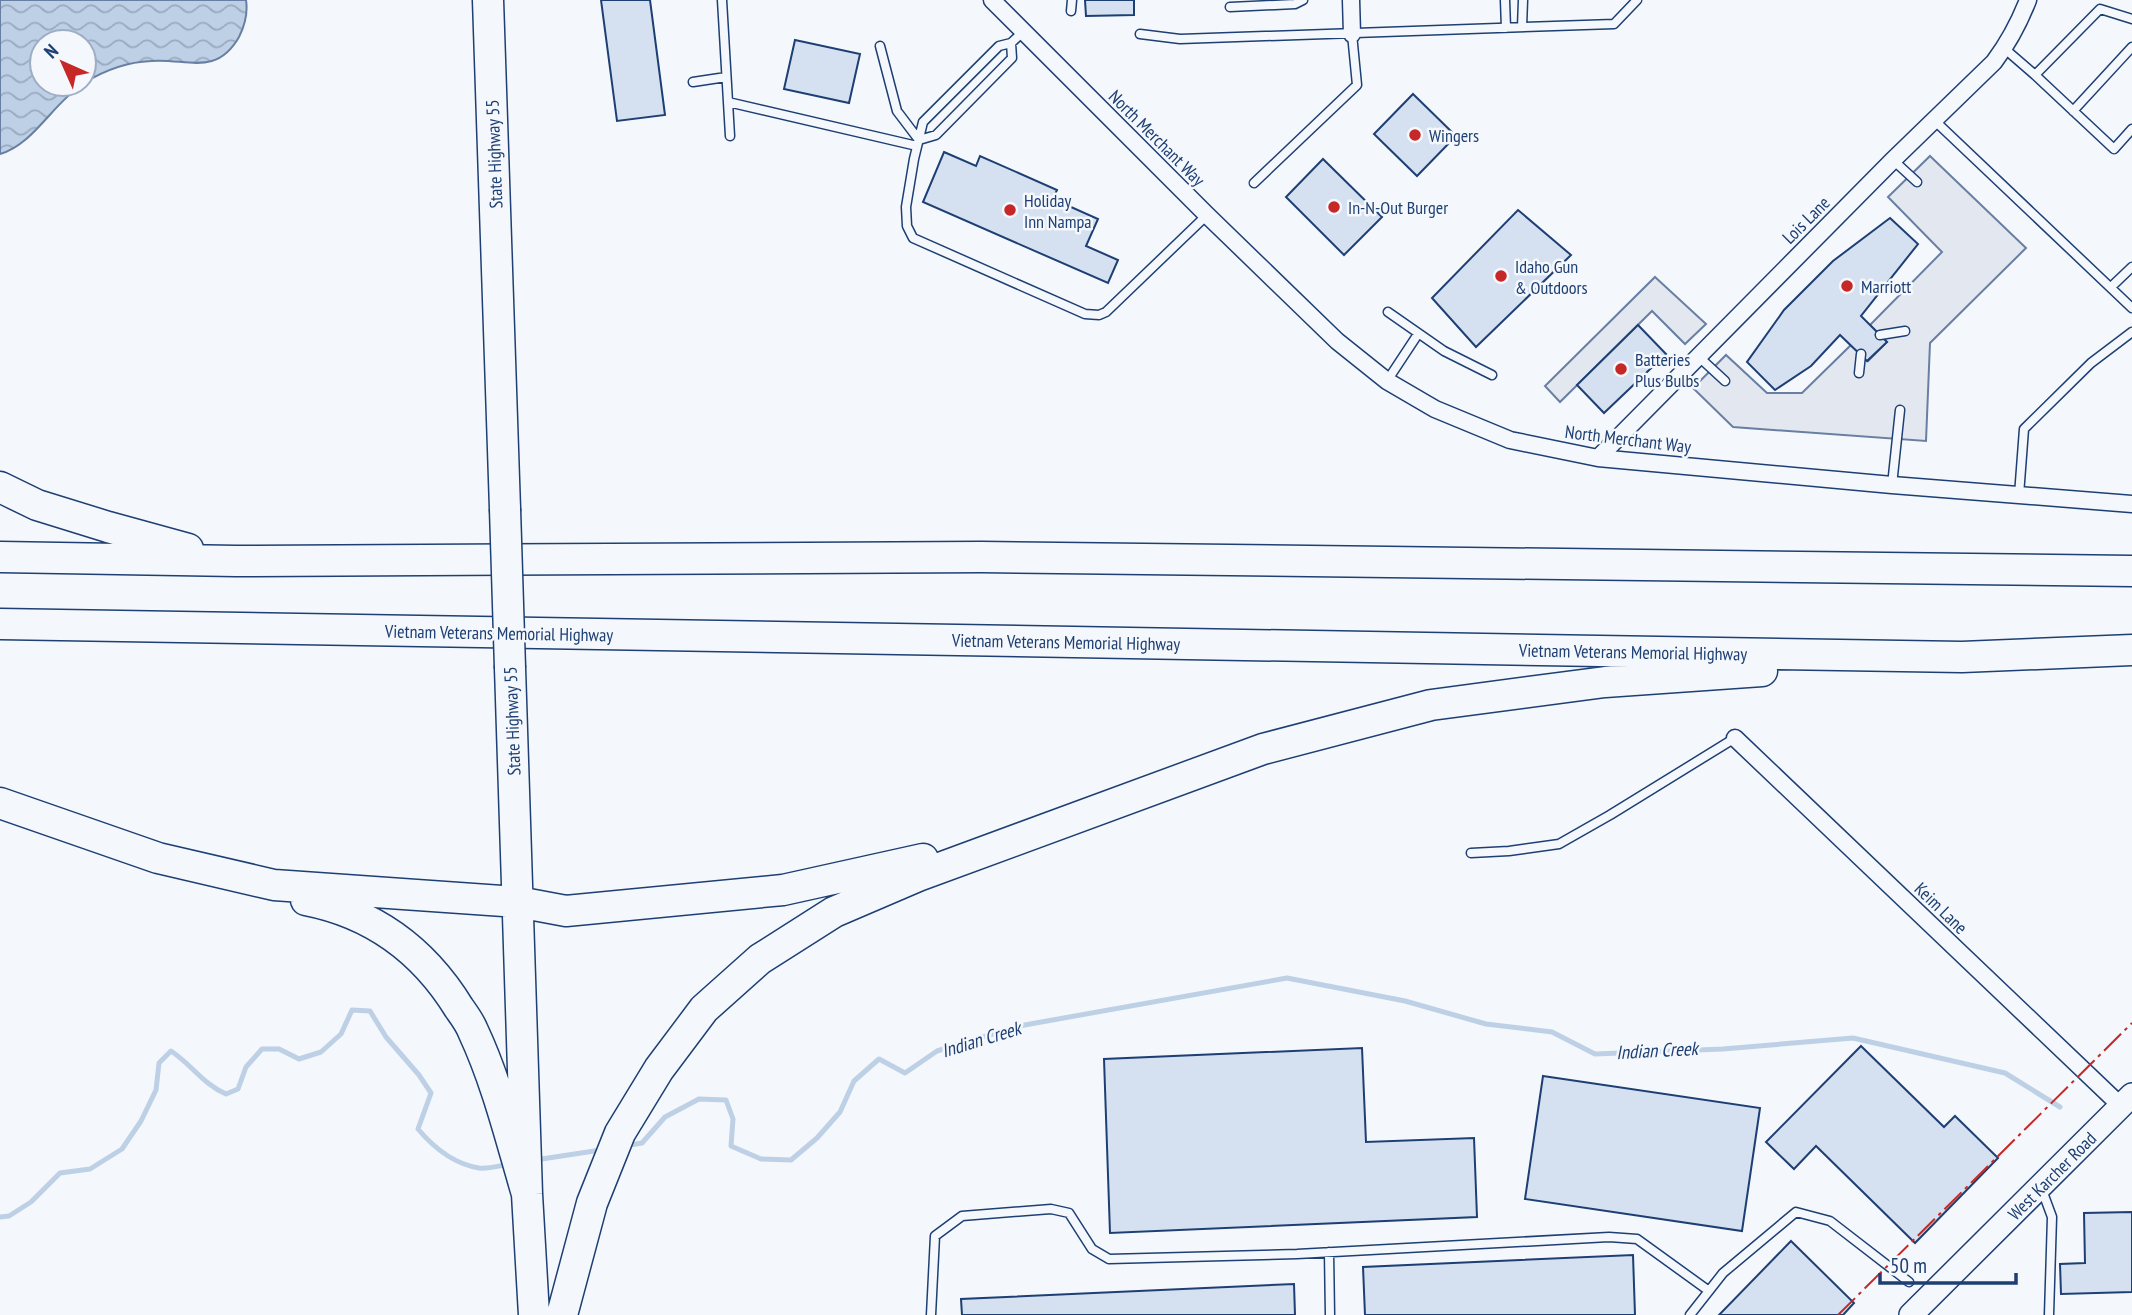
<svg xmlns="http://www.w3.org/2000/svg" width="2132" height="1315" font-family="'PT Sans Narrow',sans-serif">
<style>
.parking{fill:#e3e8f0;stroke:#687fa3;stroke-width:2}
.water{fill:url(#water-waves);stroke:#687fa3;stroke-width:2}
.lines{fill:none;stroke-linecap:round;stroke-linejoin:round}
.stream{stroke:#bed0e5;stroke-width:5}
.building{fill:#d5e0f0;stroke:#1d3f73;stroke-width:2}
.lane-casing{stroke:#1d3f73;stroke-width:11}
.street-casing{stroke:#1d3f73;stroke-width:19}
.secondary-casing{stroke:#1d3f73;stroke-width:26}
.highway-casing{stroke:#1d3f73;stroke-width:33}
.lane{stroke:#f4f7fb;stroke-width:8}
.street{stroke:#f4f7fb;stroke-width:16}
.secondary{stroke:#f4f7fb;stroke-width:23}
.highway{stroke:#f4f7fb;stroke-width:30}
.highway-bridge-casing{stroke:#1d3f73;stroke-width:33;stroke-linecap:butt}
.highway-bridge{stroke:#f4f7fb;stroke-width:30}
.power{stroke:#c62828;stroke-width:2;stroke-dasharray:24 5 3.5 5;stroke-linecap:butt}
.poi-dot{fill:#c62828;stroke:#f4f7fb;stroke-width:2.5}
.labels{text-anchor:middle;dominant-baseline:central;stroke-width:5;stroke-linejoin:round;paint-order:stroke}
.poi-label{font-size:18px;fill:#1d3f73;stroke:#f4f7fb;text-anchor:start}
.street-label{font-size:18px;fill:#1d3f73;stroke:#f4f7fb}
.water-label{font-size:19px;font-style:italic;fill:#1d3f73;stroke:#f4f7fb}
</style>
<defs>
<pattern id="water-waves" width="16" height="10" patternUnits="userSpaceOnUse" patternTransform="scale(1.75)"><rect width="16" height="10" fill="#bed0e5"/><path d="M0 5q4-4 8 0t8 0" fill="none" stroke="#9aaabe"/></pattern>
</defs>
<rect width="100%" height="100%" fill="#f4f7fb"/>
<path class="parking" d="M1930 156 2026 248 1930 343 1926 441 1733 427 1693 388 1726 355 1767 393H1802L1851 345 1868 361 1887 342 1870 325 1942 252 1888 197Z
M1655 277 1706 324 1685 344 1652 311 1560 402 1545 386Z"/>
<path class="water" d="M0 0H246C248 13 245 25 239 37 216 77 187 58 151 61 126 62 105 70 84 83V42H42V84H83C53 103 34 144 0 154Z"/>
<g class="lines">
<path class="stream" d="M624 1146 642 1143 665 1117 699 1099 726 1100 733 1119 731 1146 761 1159 791 1160 817 1138 840 1112 854 1081 879 1059 905 1073 937 1051 1019 1026 1287 978 1405 1001 1486 1024 1552 1032 1595 1054 1723 1049 1853 1038 2005 1073 2060 1107
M535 1160 601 1150
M0 1217 9 1216 31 1202 60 1173 90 1169 122 1149 141 1121 156 1090 159 1063 171 1051C191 1064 204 1085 226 1094L238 1089 246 1067 262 1049H279L299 1059 321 1052 341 1034 352 1010 370 1011 386 1037 419 1075 431 1093 418 1129C434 1148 454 1164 479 1168 488 1169 499 1166 508 1164"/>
</g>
<path class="building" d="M601 0H650L665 115 617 121Z
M1085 0H1134V15L1086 16Z
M795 40 860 54 849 103 784 89Z
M1413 94 1456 136 1417 176 1374 134Z
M944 152 976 166 980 156 1057 190 1053 199 1098 219 1086 246 1118 260 1108 283 923 202Z
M1323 159 1382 217 1344 255 1286 197Z
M1518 210 1571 255 1476 347 1432 298Z
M1890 218 1918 244 1861 316 1887 342 1867 361 1840 335 1811 366 1775 390 1747 362 1784 310 1833 261Z
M1638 325 1666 354 1604 413 1577 385Z
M1861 1046 1944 1127 1955 1116 1998 1158 1915 1243 1816 1146 1794 1169 1766 1142Z
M1362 1048 1366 1142 1474 1138 1477 1217 1110 1233 1104 1059Z
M1543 1076 1760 1108 1742 1231 1525 1199Z
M2132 1212V1292L2061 1294 2060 1264 2085 1263 2084 1213Z
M1791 1241 1854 1303 1843 1315H1719Z
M1633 1255 1635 1315H1365L1363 1267Z
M1294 1284 1295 1315H962L961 1299Z"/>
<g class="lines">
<defs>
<path id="lane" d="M722 0 730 136
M1505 0 1506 28
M1230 7 1295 4 1303 0
M1071 11 1072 0
M2132 19 2100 9 2035 75 2114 149 2132 129
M1522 27 1523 0
M1023 32 1011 43 999 46 923 122 914 159 906 207 907 226 913 238 1085 314 1099 315 1106 312 1207 215
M1140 34 1180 39 1614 24 1637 0
M880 46 897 111 919 140
M2005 49 2035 75
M693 82 726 77
M728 102 917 146
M2073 111 2132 47
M1934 120 2132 308
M919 140 936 135 1012 58 1011 43
M1893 160 1917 182
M1254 183 1357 85 1352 34
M2111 287 2132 267
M1388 312 1444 351 1492 375
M1880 335 1905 331
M1699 357 1725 381
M1859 373 1861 354
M1387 381 1418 334
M1892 485 1900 410
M2019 495 2024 429 2091 363 2132 332
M1471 853 1509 851 1559 844 1610 815 1735 738
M2042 1190 2052 1217 2049 1315
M1329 1252 1330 1315
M931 1315 935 1236 962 1216 1051 1209 1069 1213 1092 1249 1109 1259 1297 1254 1609 1237 1637 1239 1709 1291
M1690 1315 1723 1273 1796 1212 1830 1221 1909 1282"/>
<path id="street" d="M992 0 1207 215 1337 341 1387 381 1435 409 1510 440 1598 458 1892 485 2132 504
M1351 0 1352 34
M1598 458 1893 160 1994 62C2009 42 2019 23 2028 0
M1735 738 2121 1106"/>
<path id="secondary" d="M1911 1315 2132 1095"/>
<path id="highway" d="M488 0 505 509
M0 487 37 505 108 527 188 549
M0 557 236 561 981 557 2132 571
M0 624 1962 657 2132 650
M510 668 527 1194 534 1315
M0 803 158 858 274 885 518 902 566 911 783 890 923 859
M306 900C373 913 424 951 459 1008 464 1015 470 1023 473 1031 497 1082 511 1140 527 1194
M562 1315 592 1203 620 1133 659 1069 704 1009 760 959 834 912 918 876 1263 749 1431 705 1605 682 1762 671"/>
</defs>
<use href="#lane" class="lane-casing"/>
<use href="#street" class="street-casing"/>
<use href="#secondary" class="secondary-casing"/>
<use href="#highway" class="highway-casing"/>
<use href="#lane" class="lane"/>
<use href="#street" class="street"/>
<use href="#secondary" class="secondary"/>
<use href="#highway" class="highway"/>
<defs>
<path id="highway-bridge" d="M505 509 510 668"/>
</defs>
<use href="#highway-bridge" class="highway-bridge-casing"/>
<use href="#highway-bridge" class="highway-bridge"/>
<path class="power" d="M1838 1315 2132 1023"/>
</g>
<g class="poi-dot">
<circle cx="1415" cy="135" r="7"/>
<circle cx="1334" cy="207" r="7"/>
<circle cx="1010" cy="210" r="7"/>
<circle cx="1501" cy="276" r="7"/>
<circle cx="1847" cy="286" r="7"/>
<circle cx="1621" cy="369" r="7"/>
</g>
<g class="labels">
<g class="poi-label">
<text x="1429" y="135">Wingers</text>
<text x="1024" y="200">Holiday<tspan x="1024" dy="21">Inn Nampa</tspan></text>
<text x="1348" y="207">In-N-Out Burger</text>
<text x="1515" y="266">Idaho Gun<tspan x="1515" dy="21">&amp; Outdoors</tspan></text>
<text x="1861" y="286">Marriott</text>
<text x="1635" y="359">Batteries<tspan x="1635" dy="21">Plus Bulbs</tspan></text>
</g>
<g class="street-label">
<text transform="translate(1157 138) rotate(45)">North Merchant Way</text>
<text transform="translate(494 154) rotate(-92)">State Highway 55</text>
<text transform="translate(1806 220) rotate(-45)">Lois Lane</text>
<text transform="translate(1628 439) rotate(7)">North Merchant Way</text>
<text transform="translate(499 633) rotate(1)">Vietnam Veterans Memorial Highway</text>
<text transform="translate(1066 642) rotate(1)">Vietnam Veterans Memorial Highway</text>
<text transform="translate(1633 652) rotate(1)">Vietnam Veterans Memorial Highway</text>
<text transform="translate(512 721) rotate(-92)">State Highway 55</text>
<text transform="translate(1941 908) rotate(44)">Keim Lane</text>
<text transform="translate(2052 1176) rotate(-45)">West Karcher Road</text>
</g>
<g class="water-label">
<text transform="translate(981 1039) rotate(-17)">Indian Creek</text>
<text transform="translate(1657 1050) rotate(-3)">Indian Creek</text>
</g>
</g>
<g transform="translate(63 63) rotate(315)"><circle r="33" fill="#f4f7fb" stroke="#9eadc5" stroke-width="2"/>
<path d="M0-5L12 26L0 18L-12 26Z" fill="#c62828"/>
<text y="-10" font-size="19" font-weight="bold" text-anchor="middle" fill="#1d3f73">N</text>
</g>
<path d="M1880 1273v10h136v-10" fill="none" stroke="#1d3f73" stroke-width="3.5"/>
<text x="1890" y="1273" font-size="21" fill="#1d3f73" stroke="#f4f7fb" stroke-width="5" paint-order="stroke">50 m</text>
</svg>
